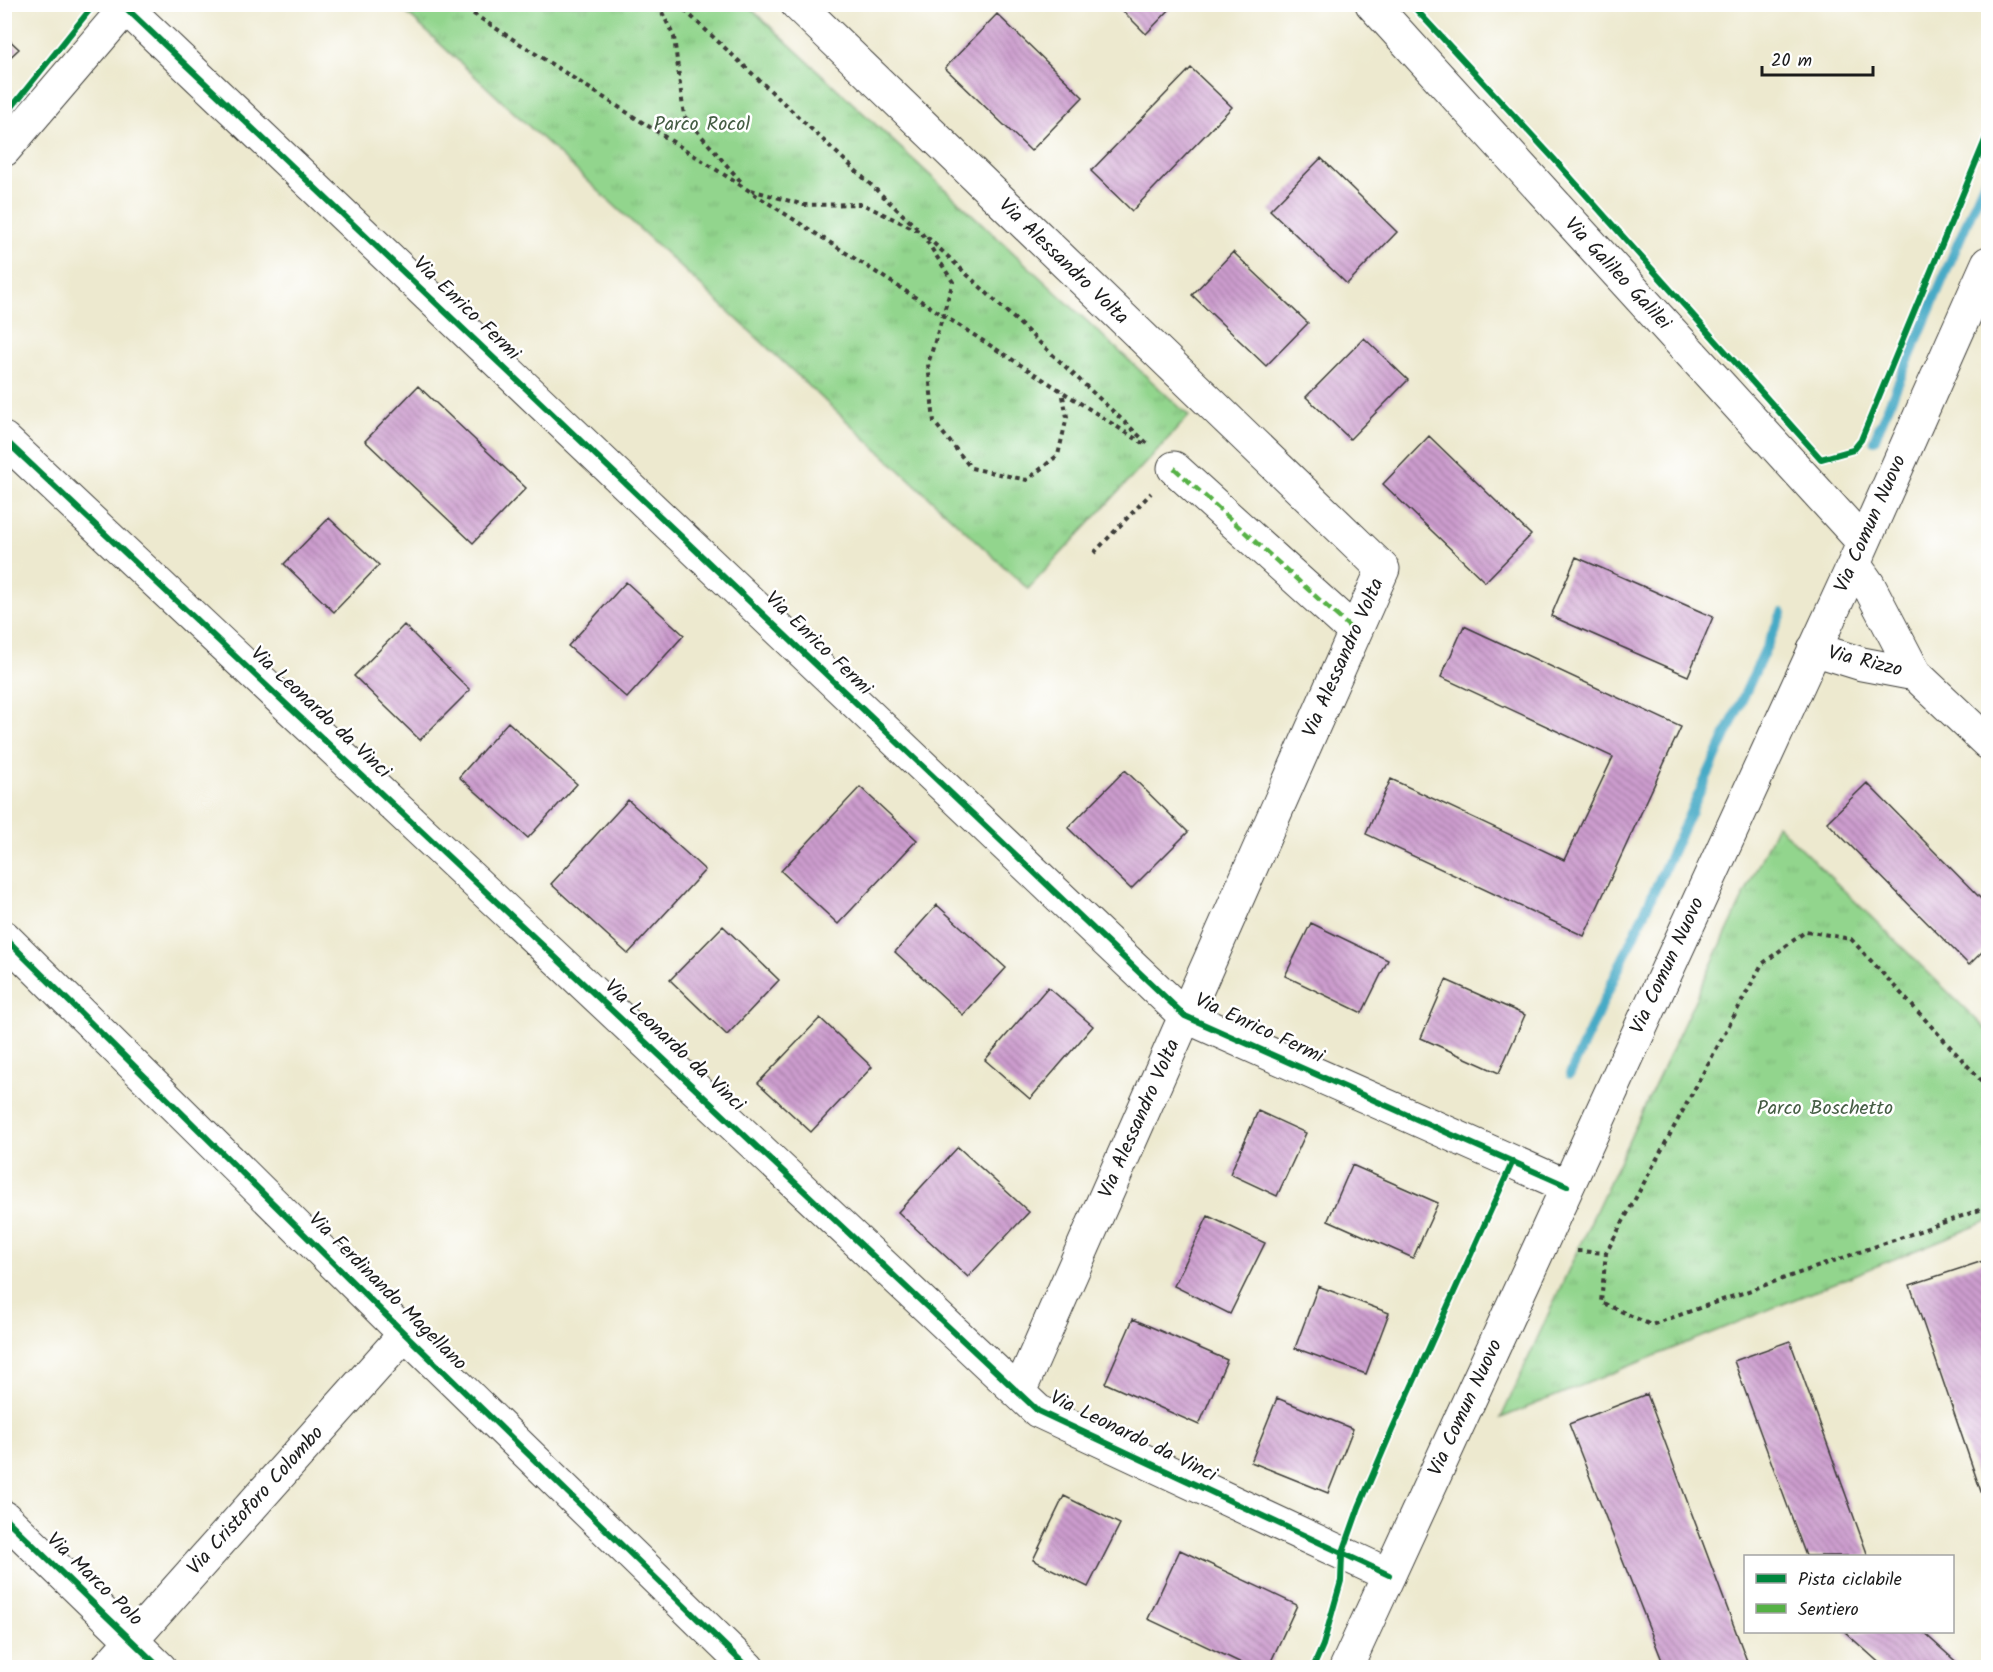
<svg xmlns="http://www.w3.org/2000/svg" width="1993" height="1672" font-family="Kalam,sans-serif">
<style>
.park{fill:url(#park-tufts);stroke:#577854;stroke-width:1.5}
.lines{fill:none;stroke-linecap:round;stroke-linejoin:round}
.stream{stroke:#46aac6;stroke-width:10}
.building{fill:url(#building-back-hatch)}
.street-casing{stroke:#3b3b37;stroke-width:35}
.path{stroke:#3b3b37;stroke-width:4;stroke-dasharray:4.5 4.5;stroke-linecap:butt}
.street{stroke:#fff;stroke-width:33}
.quiet{stroke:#55b145;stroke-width:4.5;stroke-dasharray:9 4.5;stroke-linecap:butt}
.cycleway-casing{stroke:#fff;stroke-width:10}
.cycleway{stroke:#00873e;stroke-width:6}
.labels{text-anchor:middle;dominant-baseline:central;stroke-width:5;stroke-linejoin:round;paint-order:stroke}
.park-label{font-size:20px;fill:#455d44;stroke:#fff}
.street-label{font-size:20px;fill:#1c1c1c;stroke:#fff}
</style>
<defs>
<pattern id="park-tufts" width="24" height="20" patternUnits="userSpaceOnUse" patternTransform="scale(1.5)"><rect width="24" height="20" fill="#92d58d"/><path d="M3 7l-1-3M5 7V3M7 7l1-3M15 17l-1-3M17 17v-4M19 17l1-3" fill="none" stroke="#7db679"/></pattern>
<pattern id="building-back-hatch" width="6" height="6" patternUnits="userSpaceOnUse" patternTransform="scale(1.5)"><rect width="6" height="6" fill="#cc9cce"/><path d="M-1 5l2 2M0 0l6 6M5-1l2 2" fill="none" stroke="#a57ea6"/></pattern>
</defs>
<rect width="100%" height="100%" fill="#fff"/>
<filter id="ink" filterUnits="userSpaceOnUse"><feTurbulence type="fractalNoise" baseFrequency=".0167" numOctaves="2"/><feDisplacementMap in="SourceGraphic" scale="12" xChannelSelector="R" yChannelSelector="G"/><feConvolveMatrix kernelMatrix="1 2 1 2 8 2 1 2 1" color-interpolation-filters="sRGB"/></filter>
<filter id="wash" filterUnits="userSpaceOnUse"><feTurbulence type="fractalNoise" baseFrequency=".008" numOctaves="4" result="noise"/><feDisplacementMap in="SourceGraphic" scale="24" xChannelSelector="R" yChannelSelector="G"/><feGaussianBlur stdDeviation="1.35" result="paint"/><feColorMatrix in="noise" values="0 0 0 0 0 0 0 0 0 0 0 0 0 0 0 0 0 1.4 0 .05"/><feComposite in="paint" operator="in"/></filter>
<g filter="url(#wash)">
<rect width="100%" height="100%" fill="#ede9cf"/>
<path class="park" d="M398 5H747L1189 416 1028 589Z
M1777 825 1988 1031V1221L1501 1418 1577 1251Z"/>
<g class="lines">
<path class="stream" d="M1874 440 1988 173
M1570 1074 1782 613"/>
</g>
<g id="blocks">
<path class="building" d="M1116 4H1175L1146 34Z
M997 14 1083 97 1031 151 945 68Z
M4 35 19 49 4 63Z
M1191 68 1232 107 1132 211 1091 171Z
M1321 158 1397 232 1347 284 1270 210Z
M1233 252 1308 323 1266 366 1192 295Z
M1364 338 1408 380 1350 439 1306 397Z
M418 386 526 488 473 543 365 441Z
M1429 436 1531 535 1485 582 1383 484Z
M329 518 379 565 334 612 284 564Z
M1576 557 1713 617 1688 676 1551 616Z
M626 582 684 635 627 698 568 646Z
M404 625 470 690 420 740 354 676Z
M1464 626 1681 727 1584 936 1366 834 1391 779 1564 860 1613 757 1441 677Z
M508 722 577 784 528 838 459 777Z
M1125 770 1188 832 1131 889 1068 828Z
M1867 783 1988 906V946L1969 965 1827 822Z
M860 787 917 840 838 924 781 871Z
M628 800 705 870 628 954 551 884Z
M937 905 1006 968 963 1015 895 952Z
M1311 923 1388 960 1362 1013 1285 976Z
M723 926 779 980 727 1035 670 980Z
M1446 980 1525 1015 1499 1073 1421 1038Z
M1048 987 1093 1026 1030 1099 985 1060Z
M820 1018 872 1067 811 1132 758 1083Z
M1258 1111 1306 1133 1277 1196 1230 1174Z
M958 1147 1029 1212 968 1277 898 1212Z
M1352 1165 1438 1203 1413 1258 1328 1220Z
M1208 1216 1265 1243 1230 1314 1174 1286Z
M1983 1261 1988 1278V1512L1910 1285Z
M1318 1286 1389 1313 1366 1374 1295 1348Z
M1133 1319 1227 1360 1199 1425 1105 1383Z
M1790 1341 1868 1556H1806L1734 1361Z
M1647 1394 1747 1661 1755 1668H1665L1569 1424Z
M1277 1398 1353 1429 1328 1493 1251 1462Z
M1064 1496 1120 1524 1088 1587 1033 1560Z
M1180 1550 1297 1605 1268 1668H1252L1148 1619Z
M1845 1632H1923L1963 1668H1885Z"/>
</g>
</g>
<g filter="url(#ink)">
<use href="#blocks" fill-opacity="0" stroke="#3b3b37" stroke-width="1.5"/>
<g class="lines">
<defs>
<path id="street" d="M122 4 1185 1016 1567 1186
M797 4 1383 569 1019 1392
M1372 4 1863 542
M4 150 129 4
M4 439 1038 1411 1389 1575
M1174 468 1355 632
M1854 564 1868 584 1915 674 1988 743
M1814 649 1862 664 1915 674
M4 937 405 1334 748 1668
M4 1517 160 1668
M107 1668 405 1334
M1346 1668 1854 564 1988 263"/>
</defs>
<use href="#street" class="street-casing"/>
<path class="path" d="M458 4 1147 446
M658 4 674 37 684 116 743 184
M678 4 917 228
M751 190 804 205 862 204 921 232 953 282 928 364 934 422 971 468 1027 480 1058 455 1067 417 1062 391
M927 237 1149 445
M1094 553 1151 493
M1988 1088 1851 939 1806 931 1762 964 1606 1253 1601 1302 1651 1325 1988 1207
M1577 1251 1606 1253"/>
<use href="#street" class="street"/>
<path class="quiet" d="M1174 468 1355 632"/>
<defs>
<path id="cycleway" d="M1411 4 1554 159 1821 459 1853 450 1861 440 1988 133
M126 8 1185 1016 1567 1186
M4 117 92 7V4
M4 439 1038 1411 1389 1575
M4 937 405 1334 748 1668
M4 1517 160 1668
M1313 1668 1323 1645 1341 1581 1342 1555 1359 1507 1392 1430 1513 1161"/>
</defs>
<use href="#cycleway" class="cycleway-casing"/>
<use href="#cycleway" class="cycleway"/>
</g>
</g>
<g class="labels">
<g class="park-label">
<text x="702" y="125">Parco Rocol</text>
<text x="1825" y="1109">Parco Boschetto</text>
</g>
<g class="street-label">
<text transform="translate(1063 262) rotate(44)">Via Alessandro Volta</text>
<text transform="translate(1617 274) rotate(47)">Via Galileo Galilei</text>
<text transform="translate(466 309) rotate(44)">Via Enrico Fermi</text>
<text transform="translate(1871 524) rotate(-66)">Via Comun Nuovo</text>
<text transform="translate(818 644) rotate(44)">Via Enrico Fermi</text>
<text transform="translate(1344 658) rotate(-66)">Via Alessandro Volta</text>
<text transform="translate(1865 662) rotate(14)">Via Rizzo</text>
<text transform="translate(320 713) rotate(43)">Via Leonardo da Vinci</text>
<text transform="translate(1668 966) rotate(-65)">Via Comun Nuovo</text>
<text transform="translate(1259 1029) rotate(25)">Via Enrico Fermi</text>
<text transform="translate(674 1046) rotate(43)">Via Leonardo da Vinci</text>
<text transform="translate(1140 1119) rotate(-66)">Via Alessandro Volta</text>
<text transform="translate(387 1292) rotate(45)">Via Ferdinando Magellano</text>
<text transform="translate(1466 1408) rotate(-65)">Via Comun Nuovo</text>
<text transform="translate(1133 1437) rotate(26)">Via Leonardo da Vinci</text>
<text transform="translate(256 1501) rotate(-48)">Via Cristoforo Colombo</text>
<text transform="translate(94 1580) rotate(44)">Via Marco Polo</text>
</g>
</g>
<rect width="1993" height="1672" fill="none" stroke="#fff" stroke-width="24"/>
<rect x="1744" y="1555" width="210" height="78" fill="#ffffff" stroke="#a4a4a4" stroke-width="1.5"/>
<rect x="1756" y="1574" width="30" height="9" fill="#00873e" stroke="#a4a4a4" stroke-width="1.5"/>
<text x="1798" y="1585" font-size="18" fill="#1c1c1c">Pista ciclabile</text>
<rect x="1756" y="1604" width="30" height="9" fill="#55b145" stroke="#a4a4a4" stroke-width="1.5"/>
<text x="1798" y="1615" font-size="18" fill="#1c1c1c">Sentiero</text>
<path d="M1762 66v9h111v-9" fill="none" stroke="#1c1c1c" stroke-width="3"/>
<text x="1771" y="66" font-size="18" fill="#1c1c1c" stroke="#ffffff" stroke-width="4.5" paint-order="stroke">20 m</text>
</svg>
